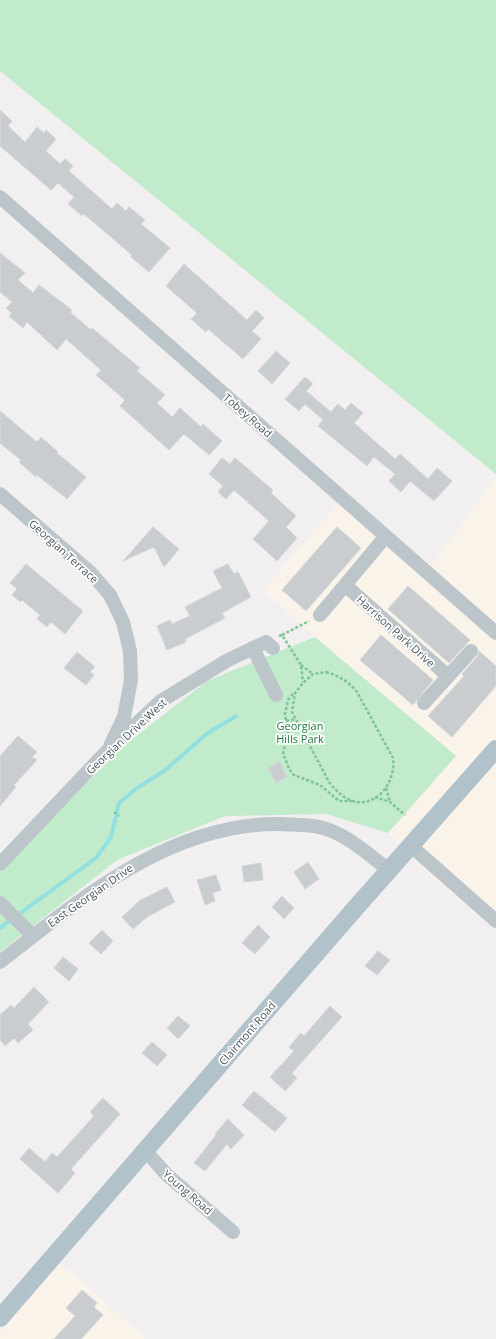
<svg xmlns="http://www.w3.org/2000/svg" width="496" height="1339" font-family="'Open Sans',sans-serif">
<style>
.commercial{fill:#faf3ea}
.green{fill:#c2ebcb}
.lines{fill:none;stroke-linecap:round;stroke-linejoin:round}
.stream{stroke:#93e0e3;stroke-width:4}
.building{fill:#c9cdd0;stroke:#d3d6da}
.path{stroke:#7dc596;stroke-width:2.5;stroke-dasharray:3 2;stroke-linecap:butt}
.minor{stroke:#bcc5ca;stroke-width:14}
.major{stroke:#b1c2cb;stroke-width:18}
.labels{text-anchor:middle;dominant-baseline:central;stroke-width:3.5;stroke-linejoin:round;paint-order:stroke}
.street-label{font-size:11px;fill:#49555a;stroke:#fff}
.park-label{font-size:11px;fill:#20753d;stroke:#fff}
</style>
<rect width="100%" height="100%" fill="#f1efef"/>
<path class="commercial" d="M496 477V931L433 878 388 833 456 756 315 637 263 590 347 493 431 566Z
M60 1263 119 1314 146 1339H0V1333Z"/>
<path class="green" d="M0 0H496V474L0 71Z
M315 637 456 756 388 833 326 814 225 816 117 860 0 952V872L121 748 207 681Z"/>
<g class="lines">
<path class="stream" d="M0 928 96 858 111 837 119 803 137 788 164 771 208 733 236 716"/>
</g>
<path class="building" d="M0 110 12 121 8 126 25 142 37 127 44 133 46 130 56 139 46 151 60 164 65 159 73 166 69 171 112 209 117 203 126 211 129 207 145 220 141 224 170 248 149 272 131 257 132 255 84 214 82 216 68 204 74 197 58 183 51 190 0 146Z
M0 253 25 273 18 280 33 293 39 285 72 310 70 312 91 330 92 328 140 368 137 371 165 395 157 403 172 417 180 408 201 427 203 424 222 441 209 455 184 434 169 450 120 406 125 400 96 375 101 370 66 339 57 350 27 322 23 328 9 316 12 313 6 308 12 302 0 292Z
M184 264 247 320 256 310 264 318 252 331 261 339 243 359 208 329 206 332 191 319 197 313 166 286Z
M276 351 290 363 272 384 258 371Z
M305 377 313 384 306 391 331 412 338 404 345 410 351 403 363 413 354 423 395 459 400 454 428 479 437 468 452 481 434 501 410 481 401 492 389 481 395 474 374 457 367 466 318 426 323 420 305 404 299 411 285 399Z
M0 411 37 442 41 437 58 452 57 453 86 477 67 499 37 475 36 477 19 462 21 460 0 443Z
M222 458 230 464 235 458 273 490 271 493 296 516 286 527 297 538 277 561 253 539 269 521 234 490 226 499 218 492 223 486 209 474Z
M153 527 179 549 164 567 154 547 123 561Z
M337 527 361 548 306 611 282 590Z
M26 564 83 611 65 634 51 622 47 627 37 619 40 615 22 600 20 602 12 595 17 589 10 583Z
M228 564 234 574 238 572 251 597 222 613 225 618 185 639 186 642 167 650 157 626 170 620 172 624 190 616 185 607 222 588 213 571Z
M408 586 470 640 449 663 388 609Z
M381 635 433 680 413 705 360 660Z
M479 651 496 666V686L452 737 428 716 464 676 462 674 477 657Z
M77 652 95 667 90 672 94 675 86 685 64 668Z
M18 736 37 752 32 757 37 760 14 785 16 787 0 806V756Z
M280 762 287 777 276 783 268 768Z
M308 862 319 879 305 889 294 872Z
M261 863 263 880 244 882 242 866Z
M216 875 221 890 213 893 215 901 205 905 197 880Z
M167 887 175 902 147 917 133 929 122 917 139 901Z
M282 896 294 908 284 919 272 907Z
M258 925 270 937 255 954 242 943Z
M102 930 113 941 101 954 89 943Z
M378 951 390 960 377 975 365 966Z
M63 957 78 969 69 981 54 968Z
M34 987 49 1002 28 1024 33 1030 18 1043 14 1038 5 1046 0 1040V1015L11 1005 14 1008Z
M330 1006 342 1017 292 1073 297 1078 285 1091 270 1077 294 1051 289 1047 301 1033 304 1036Z
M178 1016 190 1026 178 1039 167 1028Z
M152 1042 167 1055 157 1066 142 1053Z
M254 1091 287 1118 275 1132 242 1105Z
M103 1098 120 1114 71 1169 75 1173 58 1193 20 1159 29 1148 45 1162 52 1153 57 1157 94 1116 90 1112Z
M228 1119 244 1135 231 1149 227 1144 205 1171 194 1163 216 1135 215 1134Z
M82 1290 97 1303 94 1307 103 1315 81 1339H54L75 1316 66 1308Z"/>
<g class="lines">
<path class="path" d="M282 635 309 621
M279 636 282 635 301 665 303 682
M301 665 313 674
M326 672C339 676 348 681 357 692L393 758C396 778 381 805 357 802 345 800 336 791 329 782L292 712 295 693 303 683 313 674Z
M293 694 288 700 285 714 288 733 283 753 289 769 294 775 320 785 339 801H355
M286 721 296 719
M386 788 390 802
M375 797 390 802 405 815
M114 812 119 816"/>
<path class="minor" d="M0 197 496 633
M0 494 91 573 110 595 123 622 130 651 131 680 124 717 111 744
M345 585 448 676
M320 615 386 536
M253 648 276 695
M424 703 471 651
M410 845 496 921
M0 864 107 751 161 701 228 660 266 642 273 648
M0 903 33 936
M0 962C82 898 170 823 280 824 294 825 309 824 323 828 348 835 369 855 389 870
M145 1150 166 1174 233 1232"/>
<path class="major" d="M0 1318 352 912 496 749"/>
</g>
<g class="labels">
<g class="street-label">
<text transform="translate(248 415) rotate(41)">Tobey Road</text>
<text transform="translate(64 551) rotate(42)">Georgian Terrace</text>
<text transform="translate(396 631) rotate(42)">Harrison Park Drive</text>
<text transform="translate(126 736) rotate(-43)">Georgian Drive West</text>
<text transform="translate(90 895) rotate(-35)">East Georgian Drive</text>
<text transform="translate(247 1033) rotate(-49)">Clairmont Road</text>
<text transform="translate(188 1192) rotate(41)">Young Road</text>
</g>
<g class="park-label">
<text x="300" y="725">Georgian<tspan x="300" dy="13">Hills Park</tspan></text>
</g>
</g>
</svg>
